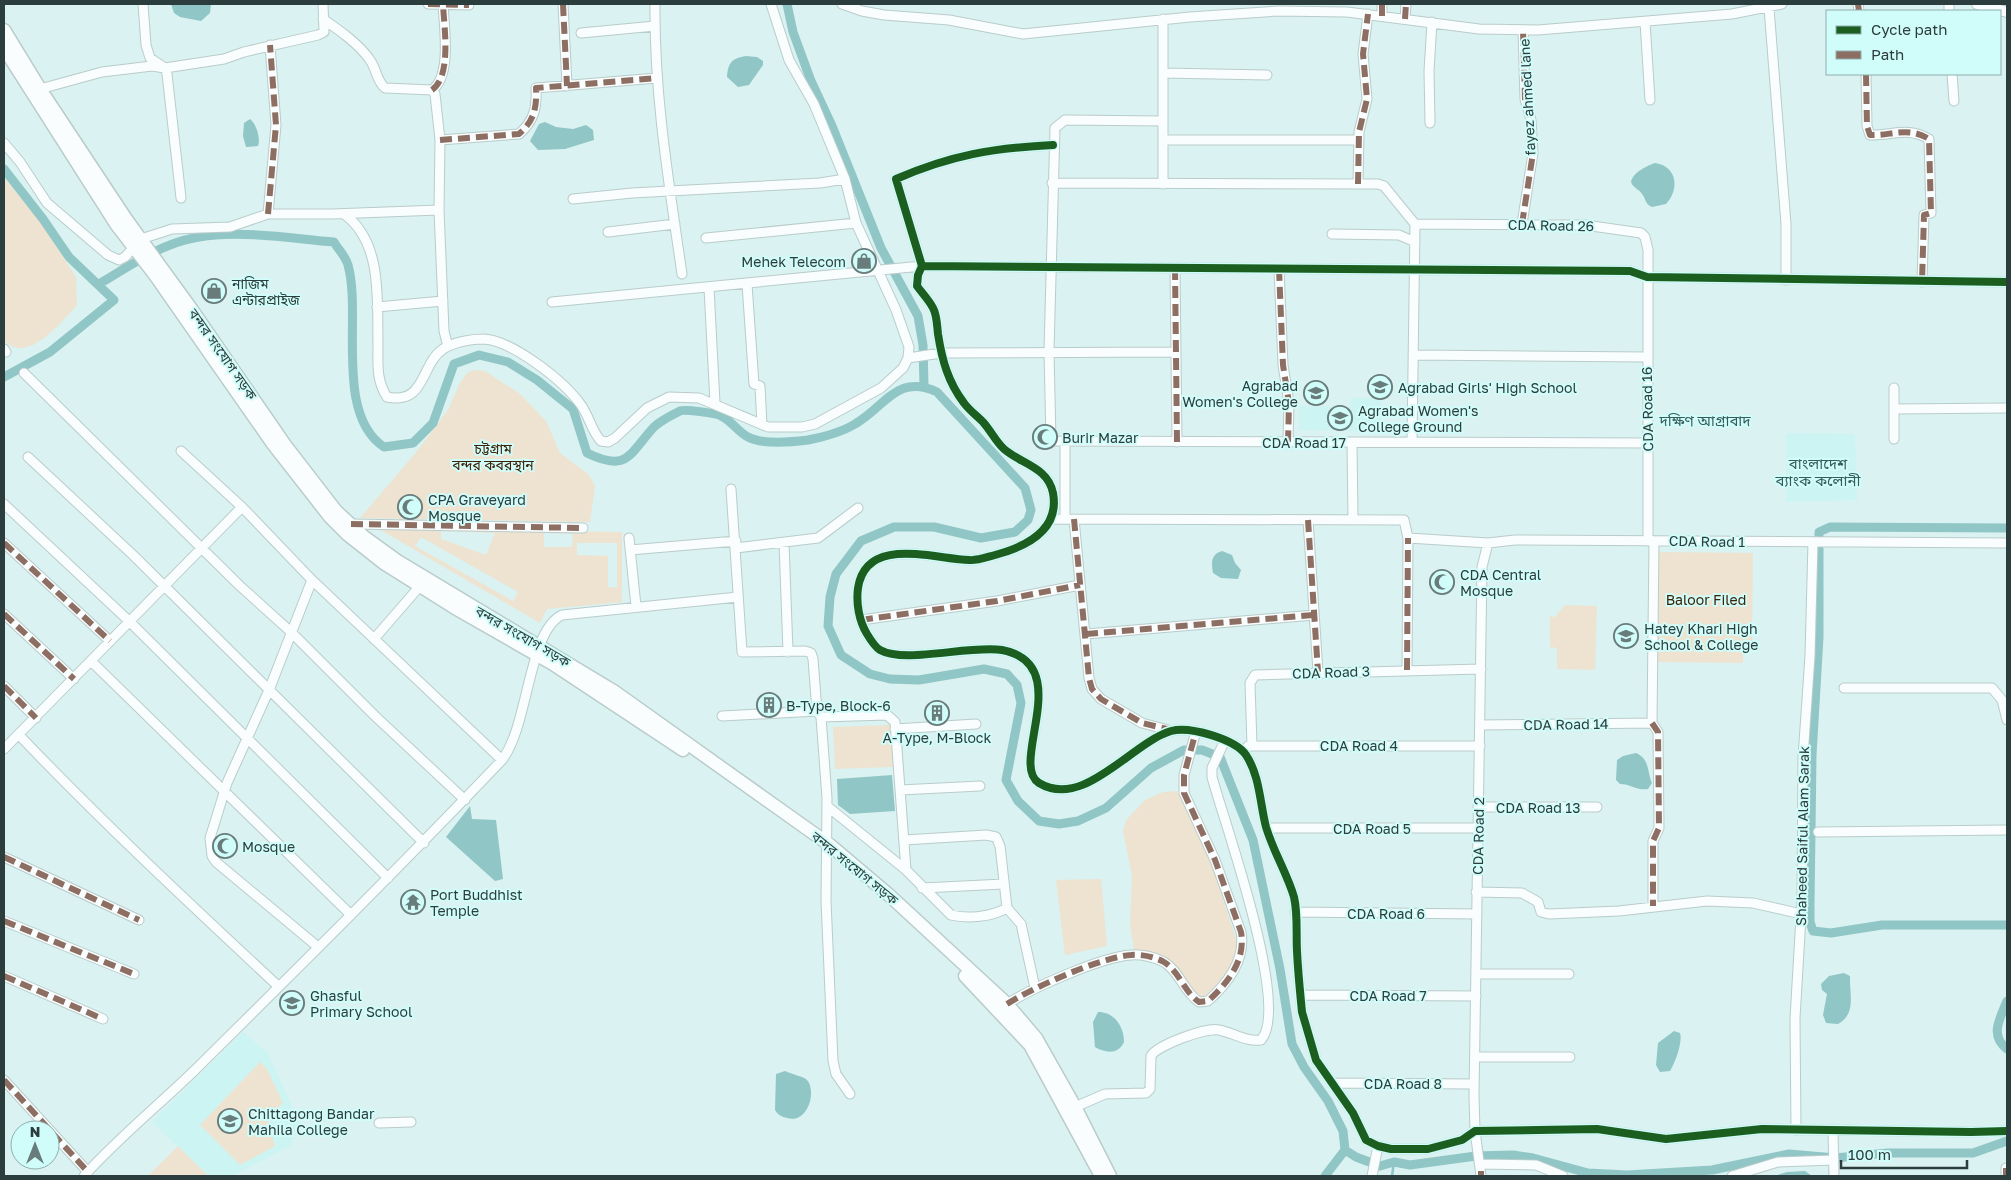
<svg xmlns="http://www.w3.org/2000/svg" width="2011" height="1180" font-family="'Golos Text','Noto Sans Bengali',sans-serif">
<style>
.built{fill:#ccf4f3}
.green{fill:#ede3d0;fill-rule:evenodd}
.water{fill:#90c6c5}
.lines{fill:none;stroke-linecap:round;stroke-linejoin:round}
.stream{stroke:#90c6c5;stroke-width:2.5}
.canal{stroke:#90c6c5;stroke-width:9}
.minor-casing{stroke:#b9cccb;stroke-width:11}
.major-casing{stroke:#b9cccb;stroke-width:12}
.highway-casing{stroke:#b9cccb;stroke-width:15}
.minor{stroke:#f9fdfd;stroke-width:9}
.major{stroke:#f9fdfd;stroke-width:10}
.highway{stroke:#f9fdfd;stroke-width:12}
.quiet{stroke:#8d6e63;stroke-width:6;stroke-dasharray:12 6;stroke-linecap:butt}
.cycleway-casing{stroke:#d0fcfa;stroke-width:11}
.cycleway{stroke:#1b5e20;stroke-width:8}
.labels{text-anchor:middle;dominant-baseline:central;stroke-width:4;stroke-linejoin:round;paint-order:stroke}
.street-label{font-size:14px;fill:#2b3d3c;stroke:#d0fcfa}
.poi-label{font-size:14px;fill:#2b3d3c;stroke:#d0fcfa;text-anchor:start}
.park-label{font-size:14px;fill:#3e2205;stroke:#d0fcfa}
.neighbourhood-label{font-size:15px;fill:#355c5b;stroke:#d0fcfa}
</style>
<rect width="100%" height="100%" fill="#daf2f1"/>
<path class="built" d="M1351 398H1381L1380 431 1299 430V406L1351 407Z
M1786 433 1855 434 1857 500 1786 502Z
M243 1032 268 1053 299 1122 290 1146 232 1176H209L152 1122Z"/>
<path class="green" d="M4 177 41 223 76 277 77 305C62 322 26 366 4 340Z
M474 370 485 371 520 394 546 421 560 453 589 475 595 486 590 522 360 518 418 450 448 410 459 385 467 373Z
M379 529 622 532V602L547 609 540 623ZM441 531 495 533 486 555 441 539ZM544 533 573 534 572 547H544ZM421 537 518 592 513 601 415 546ZM577 543H617V588L608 587V556L577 555Z
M1659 552 1753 553 1752 646 1743 647V663L1658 662Z
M1565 605 1597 606 1595 670 1557 669V648L1550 647V616L1555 617Z
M892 725 893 767 835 769 833 727Z
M1177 791 1210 860 1237 942 1232 966 1218 984 1203 997 1192 992 1181 973 1166 958 1134 949 1130 925 1132 876 1123 831 1126 820 1145 800 1163 792Z
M1101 879 1107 946 1065 955 1056 880Z
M260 1062 267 1069 283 1103 267 1118 275 1146 240 1165 200 1125Z
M178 1146 208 1176H148Z"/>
<path class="water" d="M171 4H211L210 13 201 21 180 17 174 13Z
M746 56 757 57 763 61V65L749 85 738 87 727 77C728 63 732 58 746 56Z
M250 119C256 123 261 139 258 146L246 147 243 136 244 123Z
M545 122 556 127 573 129 586 125 593 130 594 140 565 149 538 150 530 141 539 124Z
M1655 163C1677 166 1680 189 1666 204L1652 207C1645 204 1646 199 1642 194 1639 189 1633 188 1631 182 1633 172 1647 166 1655 163Z
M1222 551 1232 555 1235 563 1241 570 1238 579 1221 578 1213 573C1211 563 1211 554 1222 551Z
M1636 753C1650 759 1647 772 1652 783L1648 789C1637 791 1631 784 1620 784L1616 780 1617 760 1623 756Z
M892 775 895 811 850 814 838 805 837 779Z
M470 806 472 819 496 820 503 879 495 881 446 837Z
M1844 973 1850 976C1849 992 1857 1014 1838 1024L1826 1023 1823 1015 1827 994 1822 990 1821 984 1829 976Z
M1098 1012C1115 1012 1124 1027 1124 1042 1118 1055 1105 1053 1095 1047L1093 1022Z
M1674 1031 1680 1033C1683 1042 1675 1063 1670 1071L1660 1072 1656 1065 1658 1043Z
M785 1071C790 1074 803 1076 807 1080 817 1091 808 1124 787 1118 782 1117 778 1115 775 1110L776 1074Z
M1805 1171 1812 1176H1774L1787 1172Z"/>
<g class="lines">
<path class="stream" d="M1392 1176 1394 1162"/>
<path class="canal" d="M787 4 793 32 811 81 832 126 881 248 918 316 923 345 924 386
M4 169 43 219 69 257 114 300 50 352 4 377
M99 284C122 271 145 254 170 245 218 225 283 238 334 242 338 249 346 257 348 265 362 315 334 414 384 447L413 443 433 423 454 364 479 355 508 362 537 380 573 409 587 453C628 473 629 454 654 427 660 421 672 415 680 411 684 409 716 413 721 416 731 420 738 432 748 437 763 445 792 442 808 440 823 437 842 432 855 424 885 407 897 373 937 392L1025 488 1031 510 1028 520 1015 532 981 538 934 527H894L861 541 836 574 830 597 828 626 841 655 870 674 890 679 919 680 984 669 1007 674 1017 685 1021 703 1006 780 1018 801 1039 821 1059 824 1078 821 1106 808 1151 768 1184 750H1202L1220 757 1253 840 1280 969 1292 1044 1304 1067 1328 1101 1343 1131 1345 1150 1325 1176
M1819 535V532L1830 527 2007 528
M1819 549V637L1812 755 1810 905V922L1813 931 1831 933 1882 925H2007
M2007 1001C2000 1019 1989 1035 2007 1049
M1345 1150 1356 1157 1380 1166 1394 1162 1410 1165 1476 1156 1513 1155 1533 1158 1588 1173 1627 1175 1712 1170 1789 1154 1835 1158 1888 1153H1973L2007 1141"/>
<defs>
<path id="minor" d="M143 4 146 45 150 58 165 68 167 74 181 198
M428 4 469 5
M563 4 567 86
M655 4C654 94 669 184 682 274
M842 4 862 11 884 15 949 20 1023 34 1190 17 1278 11 1347 12 1479 29 1538 30 1732 14 1782 4
M1858 4 1859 11
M1769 8 1786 224V280
M1949 11V4
M1382 16V4
M323 19C339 30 359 44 370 60 377 70 376 80 385 88L432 90C452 76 444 27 443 4
M1163 19V184
M1405 19 1406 4
M1645 22 1650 100
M581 33 655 26
M1163 73 1267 75
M1866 74 1867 126 1870 135C1891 136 1908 126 1929 139L1931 213 1924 215 1922 282
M1952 74 1954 101
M40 89 102 72 152 66 165 68 224 59 244 52 318 35 324 32 323 4
M432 90 435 94 440 140 439 210 444 331 447 343 452 345
M1163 121 1065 120 1055 128 1049 351 1051 441 1648 443
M1430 123 1429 71 1432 22
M440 140 519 134C534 121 537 108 536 88L657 78
M1163 140H1358
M4 143 20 162 47 203 108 255 119 260 125 257 135 246
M1053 145C993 148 951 155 896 179L922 266 1630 271 1647 277 2007 282
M1052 183 1378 184 1384 186 1415 224 1412 442
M1358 184 1359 132 1367 99 1363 54 1368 14
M573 199 632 193 820 183 845 179
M268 214 276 125 270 45
M344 214C383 242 377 301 378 344 378 364 376 380 387 397 426 405 420 365 443 349 454 342 471 339 484 339 513 341 564 381 581 405 589 416 592 432 601 441L608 442 615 438 647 408 669 397 699 398 768 427H802L815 424 881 388 903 368 908 358 909 347 896 310 856 223 845 179 814 104 789 60 771 4
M1415 224 1585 225 1641 233 1645 237 1648 250V541
M1522 224 1533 153 1531 120 1525 99 1523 30
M608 232 675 224
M1332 234 1399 235 1415 242
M706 238 856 223
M141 239 172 229 230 227 268 214H332L439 210
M922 266 918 275 917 286C922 293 929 300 933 308 937 315 937 326 938 334 942 360 948 382 964 403 969 410 977 416 983 422 991 431 996 442 1004 449 1021 464 1048 467 1053 493 1060 531 1025 547 995 555 987 557 977 561 969 560 934 559 866 535 858 588 856 603 859 621 867 634 870 639 875 647 880 650 905 664 969 645 1002 650 1077 664 1008 764 1039 783 1084 810 1131 743 1171 731 1190 726 1235 739 1246 755 1260 776 1260 804 1266 827 1273 851 1287 873 1294 897 1298 914 1296 934 1297 951 1298 972 1300 992 1302 1012L1316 1060 1353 1113 1366 1140 1378 1146 1391 1149H1428L1462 1140 1475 1131 1597 1129 1666 1139 1762 1129 1971 1132 2007 1131
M1175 268 1177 442
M1279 269 1283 365 1289 403 1288 442
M747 284 754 384 760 386 762 425
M709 288 715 403
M552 302 922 266
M377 307 443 301
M4 349 6 352
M1413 355 1646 357
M908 358 941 353 1176 352
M24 373 240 586 291 632 375 716 465 800
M1895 409 2007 408
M1894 439V388
M1352 442 1353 520
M181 451 242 507 312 580 502 760
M28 457 133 555 424 843
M731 489 742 652 805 651 811 653 813 659 817 711 821 717 827 798 826 901 833 1061 836 1074 850 1094
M4 504 129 621 388 878
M1051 519 1404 520 1408 538 1407 670
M1065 519V441
M1074 519 1089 678 1092 689 1101 699 1142 723 1172 731
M1308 520 1318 672
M351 524 583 528
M629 538 636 606
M1408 538 1488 543 1515 540 2007 543
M4 543 110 641
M784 543 788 652
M736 548 818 538 858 508
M630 550 736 541
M312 580 269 690 227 783 210 838 212 856 216 862 318 947
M4 614 74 679
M861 620 997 601 1080 585
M1086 634 1314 615
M374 639 420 586
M91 661 351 915
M4 686 36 718
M1844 688H1992L2002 700 2007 720
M722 716 817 711
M821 717 887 715 895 722 906 870
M1480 725 1652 723
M895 729 976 724
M19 735C102 822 190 904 278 986
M1248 746H1480
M1252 746 1250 683 1255 675 1481 669
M4 749 242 507
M900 790 980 786
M827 806 906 870 951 915C968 919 991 917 1007 908
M1478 807H1597
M1266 828H1478
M1818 832 2007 830
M904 840 986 835 996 837 1000 846 1007 908 1021 924 1035 988
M4 857 139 920
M922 888 1004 884
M1476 892 1522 893 1538 902 1541 912 1549 914 1619 911 1707 901 1753 903 1801 914
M1653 906V841L1659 828 1658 732 1652 723 1654 541
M1295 912 1477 914
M4 921 134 974
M1476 974H1569
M4 976 103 1019
M1301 995 1476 996
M1007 1004C1032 988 1101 957 1131 955 1141 954 1155 957 1164 962 1180 972 1184 992 1199 1002L1208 1001C1228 983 1246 960 1241 932L1215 860 1184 793V775L1196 731
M1475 1057H1570
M4 1080 88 1172
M1332 1083 1474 1084
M1075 1107 1105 1094 1146 1093 1150 1089 1151 1056C1157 1045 1207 1027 1219 1030 1234 1033 1246 1042 1261 1040 1291 1007 1224 822 1212 777V768L1225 740
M379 1123 411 1122
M1796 1130 1795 1018 1802 900 1803 757 1810 656 1813 542
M1833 1130 1834 1176
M1480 1164 1536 1165 1563 1176
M84 1176C118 1138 159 1105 196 1069 299 967 402 865 502 760 529 725 528 631 562 615L738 597
M1372 1176 1378 1146
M1481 1176 1475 1131 1474 1096 1482 567 1488 543
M1732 1176 1778 1162 1834 1160
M2006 1176V1168"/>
<path id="major" d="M1977 4 2007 12"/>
<path id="highway" d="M4 30 40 89 126 219 192 310 285 445 336 511 363 536 399 562 615 692 830 845 889 895 1007 1004 1036 1038 1075 1107 1110 1176
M4 48 116 224 155 275 273 444 330 517 347 534 385 564 455 608 553 664 683 750
M965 976 1030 1045 1101 1176"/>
</defs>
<use href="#minor" class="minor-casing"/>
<use href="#major" class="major-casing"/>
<use href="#highway" class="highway-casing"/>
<use href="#minor" class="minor"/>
<use href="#major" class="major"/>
<use href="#highway" class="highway"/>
<path class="quiet" d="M428 4 469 5
M563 4 567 86
M1858 4 1859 11
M1382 16V4
M1405 19 1406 4
M1866 74 1867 126 1870 135C1891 136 1908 126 1929 139L1931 213 1924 215 1922 282
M432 90C452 76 444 27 443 4
M440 140 519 134C534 121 537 108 536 88L657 78
M1358 184 1359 132 1367 99 1363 54 1368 14
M268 214 276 125 270 45
M1522 224 1533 153 1531 120 1525 99 1523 30
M1175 268 1177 442
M1279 269 1283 365 1289 403 1288 442
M1074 519 1089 678 1092 689 1101 699 1142 723 1171 730
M1308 520 1318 672
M351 524 583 528
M4 543 110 641
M4 614 74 679
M861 620 997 601 1080 585
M1086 634 1314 615
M1407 670 1408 538
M4 686 36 718
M1652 723 1658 732 1659 828 1653 841V906
M4 857 139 920
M4 921 134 974
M4 976 103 1019
M1007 1004C1032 988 1101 957 1131 955 1141 954 1155 957 1164 962 1180 972 1184 992 1199 1002L1208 1001C1228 983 1246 960 1241 932L1215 860 1184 793V775L1196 731
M4 1080 88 1172
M1481 1176V1171
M2006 1176V1168"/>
<defs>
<path id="cycleway" d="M1053 145C993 148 951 155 896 179L922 266 1630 271 1647 277 2007 282
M922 266 918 275 917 286C922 293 929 300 933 308 937 315 937 326 938 334 942 360 948 382 964 403 969 410 977 416 983 422 991 431 996 442 1004 449 1021 464 1048 467 1053 493 1060 531 1025 547 995 555 987 557 977 561 969 560 934 559 866 535 858 588 856 603 859 621 867 634 870 639 875 647 880 650 905 664 969 645 1002 650 1077 664 1008 764 1039 783 1084 810 1131 743 1171 731 1190 726 1235 739 1246 755 1260 776 1260 804 1266 827 1273 851 1287 873 1294 897 1298 914 1296 934 1297 951 1298 972 1300 992 1302 1012L1316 1060 1353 1113 1366 1140 1378 1146 1391 1149H1428L1462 1140 1475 1131 1597 1129 1666 1139 1762 1129 1971 1132 2007 1131"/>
</defs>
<use href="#cycleway" class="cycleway-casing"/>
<use href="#cycleway" class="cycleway"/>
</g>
<defs>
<symbol id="shop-ring" viewBox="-11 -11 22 22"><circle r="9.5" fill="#d0fcfa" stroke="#687c7b" stroke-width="1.5"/><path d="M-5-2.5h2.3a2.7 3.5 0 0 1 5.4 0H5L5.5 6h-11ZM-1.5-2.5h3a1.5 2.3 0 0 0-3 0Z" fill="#687c7b"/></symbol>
<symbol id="school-ring" viewBox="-11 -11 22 22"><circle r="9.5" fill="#d0fcfa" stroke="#687c7b" stroke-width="1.5"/><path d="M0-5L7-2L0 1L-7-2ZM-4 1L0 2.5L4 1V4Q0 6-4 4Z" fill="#687c7b"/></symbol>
<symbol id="university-ring" viewBox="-11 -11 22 22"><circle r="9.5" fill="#d0fcfa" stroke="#687c7b" stroke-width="1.5"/><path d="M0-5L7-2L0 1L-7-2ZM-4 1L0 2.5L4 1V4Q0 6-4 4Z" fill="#687c7b"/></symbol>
<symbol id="mosque-ring" viewBox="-11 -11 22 22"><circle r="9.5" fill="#d0fcfa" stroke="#687c7b" stroke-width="1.5"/><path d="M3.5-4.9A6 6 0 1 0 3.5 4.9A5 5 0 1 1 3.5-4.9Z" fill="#687c7b"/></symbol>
<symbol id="building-ring" viewBox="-11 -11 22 22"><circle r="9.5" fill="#d0fcfa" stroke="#687c7b" stroke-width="1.5"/><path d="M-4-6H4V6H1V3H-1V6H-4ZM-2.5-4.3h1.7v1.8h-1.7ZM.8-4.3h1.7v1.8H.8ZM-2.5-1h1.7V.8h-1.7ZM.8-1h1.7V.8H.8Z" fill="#687c7b"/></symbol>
<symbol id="temple-ring" viewBox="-11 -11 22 22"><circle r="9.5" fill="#d0fcfa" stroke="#687c7b" stroke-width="1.5"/><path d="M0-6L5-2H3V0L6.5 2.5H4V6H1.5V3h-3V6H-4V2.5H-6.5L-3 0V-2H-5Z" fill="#687c7b"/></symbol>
</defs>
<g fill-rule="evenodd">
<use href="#shop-ring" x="850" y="247" width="28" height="28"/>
<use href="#shop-ring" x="200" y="277" width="28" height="28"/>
<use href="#school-ring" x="1366" y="373" width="28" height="28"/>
<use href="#university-ring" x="1302" y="379" width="28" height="28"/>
<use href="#university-ring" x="1326" y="404" width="28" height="28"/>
<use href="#mosque-ring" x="1031" y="423" width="28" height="28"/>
<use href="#mosque-ring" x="396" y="493" width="28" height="28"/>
<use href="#mosque-ring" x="1428" y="568" width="28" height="28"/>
<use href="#school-ring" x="1612" y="622" width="28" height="28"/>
<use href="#building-ring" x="755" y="691" width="28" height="28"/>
<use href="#building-ring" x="923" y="699" width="28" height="28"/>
<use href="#mosque-ring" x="211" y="832" width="28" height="28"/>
<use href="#temple-ring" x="399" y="888" width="28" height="28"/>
<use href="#school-ring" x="278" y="989" width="28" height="28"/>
<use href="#university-ring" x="216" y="1107" width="28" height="28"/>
</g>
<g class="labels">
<g class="street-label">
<text transform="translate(1527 97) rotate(-93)">fayez ahmed lane</text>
<text transform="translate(1551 225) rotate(1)">CDA Road 26</text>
<text transform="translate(223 354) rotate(55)">বন্দর সংযোগ সড়ক</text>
<text transform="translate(1647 409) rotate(-91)">CDA Road 16</text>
<text x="1304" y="442">CDA Road 17</text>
<text transform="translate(1707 541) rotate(1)">CDA Road 1</text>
<text transform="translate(523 636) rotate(30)">বন্দর সংযোগ সড়ক</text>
<text transform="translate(1331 672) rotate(-2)">CDA Road 3</text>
<text transform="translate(1566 724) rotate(-1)">CDA Road 14</text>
<text x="1359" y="745">CDA Road 4</text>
<text x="1538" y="807">CDA Road 13</text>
<text x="1372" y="828">CDA Road 5</text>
<text transform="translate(1478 836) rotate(-89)">CDA Road 2</text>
<text transform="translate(1802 836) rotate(-89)">Shaheed Saiful Alam Sarak</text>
<text transform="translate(855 868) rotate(39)">বন্দর সংযোগ সড়ক</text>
<text x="1386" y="913">CDA Road 6</text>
<text x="1388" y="995">CDA Road 7</text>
<text x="1403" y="1083">CDA Road 8</text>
</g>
<g class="poi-label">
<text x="846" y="261" text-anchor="end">Mehek Telecom</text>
<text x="232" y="283">নাজিম<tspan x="232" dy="16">এন্টারপ্রাইজ</tspan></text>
<text x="1298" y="385" text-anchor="end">Agrabad<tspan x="1298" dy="16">Women's College</tspan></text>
<text x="1398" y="387">Agrabad Girls' High School</text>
<text x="1358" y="410">Agrabad Women's<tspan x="1358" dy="16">College Ground</tspan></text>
<text x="1062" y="437">Burir Mazar</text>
<text x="428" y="499">CPA Graveyard<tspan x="428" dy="16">Mosque</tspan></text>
<text x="1460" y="574">CDA Central<tspan x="1460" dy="16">Mosque</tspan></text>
<text x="1644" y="628">Hatey Khari High<tspan x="1644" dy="16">School &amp; College</tspan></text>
<text x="786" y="705">B-Type, Block-6</text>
<text x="937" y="737" text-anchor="middle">A-Type, M-Block</text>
<text x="242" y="846">Mosque</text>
<text x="430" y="894">Port Buddhist<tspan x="430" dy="16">Temple</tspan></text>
<text x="310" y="995">Ghasful<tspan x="310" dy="16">Primary School</tspan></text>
<text x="248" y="1113">Chittagong Bandar<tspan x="248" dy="16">Mahila College</tspan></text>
</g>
<g class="park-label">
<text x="493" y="448">চট্টগ্রাম<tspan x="493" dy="16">বন্দর কবরস্থান</tspan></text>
<text x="1706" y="599">Baloor Filed</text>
</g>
<g class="neighbourhood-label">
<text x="1705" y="420">দক্ষিণ আগ্রাবাদ</text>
<text x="1818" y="463">বাংলাদেশ<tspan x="1818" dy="17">ব্যাংক কলোনী</tspan></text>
</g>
</g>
<rect width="2011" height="1180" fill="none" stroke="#2b3d3c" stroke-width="10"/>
<rect x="1826" y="10" width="175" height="65" fill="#d0fcfa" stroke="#8eb0ae"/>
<rect x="1836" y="26" width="25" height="8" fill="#1b5e20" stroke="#8eb0ae"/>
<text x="1871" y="35" font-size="15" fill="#2b3d3c">Cycle path</text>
<rect x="1836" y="51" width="25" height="8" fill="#8d6e63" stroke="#8eb0ae"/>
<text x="1871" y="60" font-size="15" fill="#2b3d3c">Path</text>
<g transform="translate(35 1145)"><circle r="24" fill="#d0fcfa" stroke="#8eb0ae"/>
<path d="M0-4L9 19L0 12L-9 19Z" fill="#687c7b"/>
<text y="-8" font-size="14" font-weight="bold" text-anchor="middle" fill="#2b3d3c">N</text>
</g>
<path d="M1841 1160v8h126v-8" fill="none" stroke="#2b3d3c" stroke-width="2.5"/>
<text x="1848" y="1160" font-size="15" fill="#2b3d3c" stroke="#d0fcfa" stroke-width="4" paint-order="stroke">100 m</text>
</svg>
